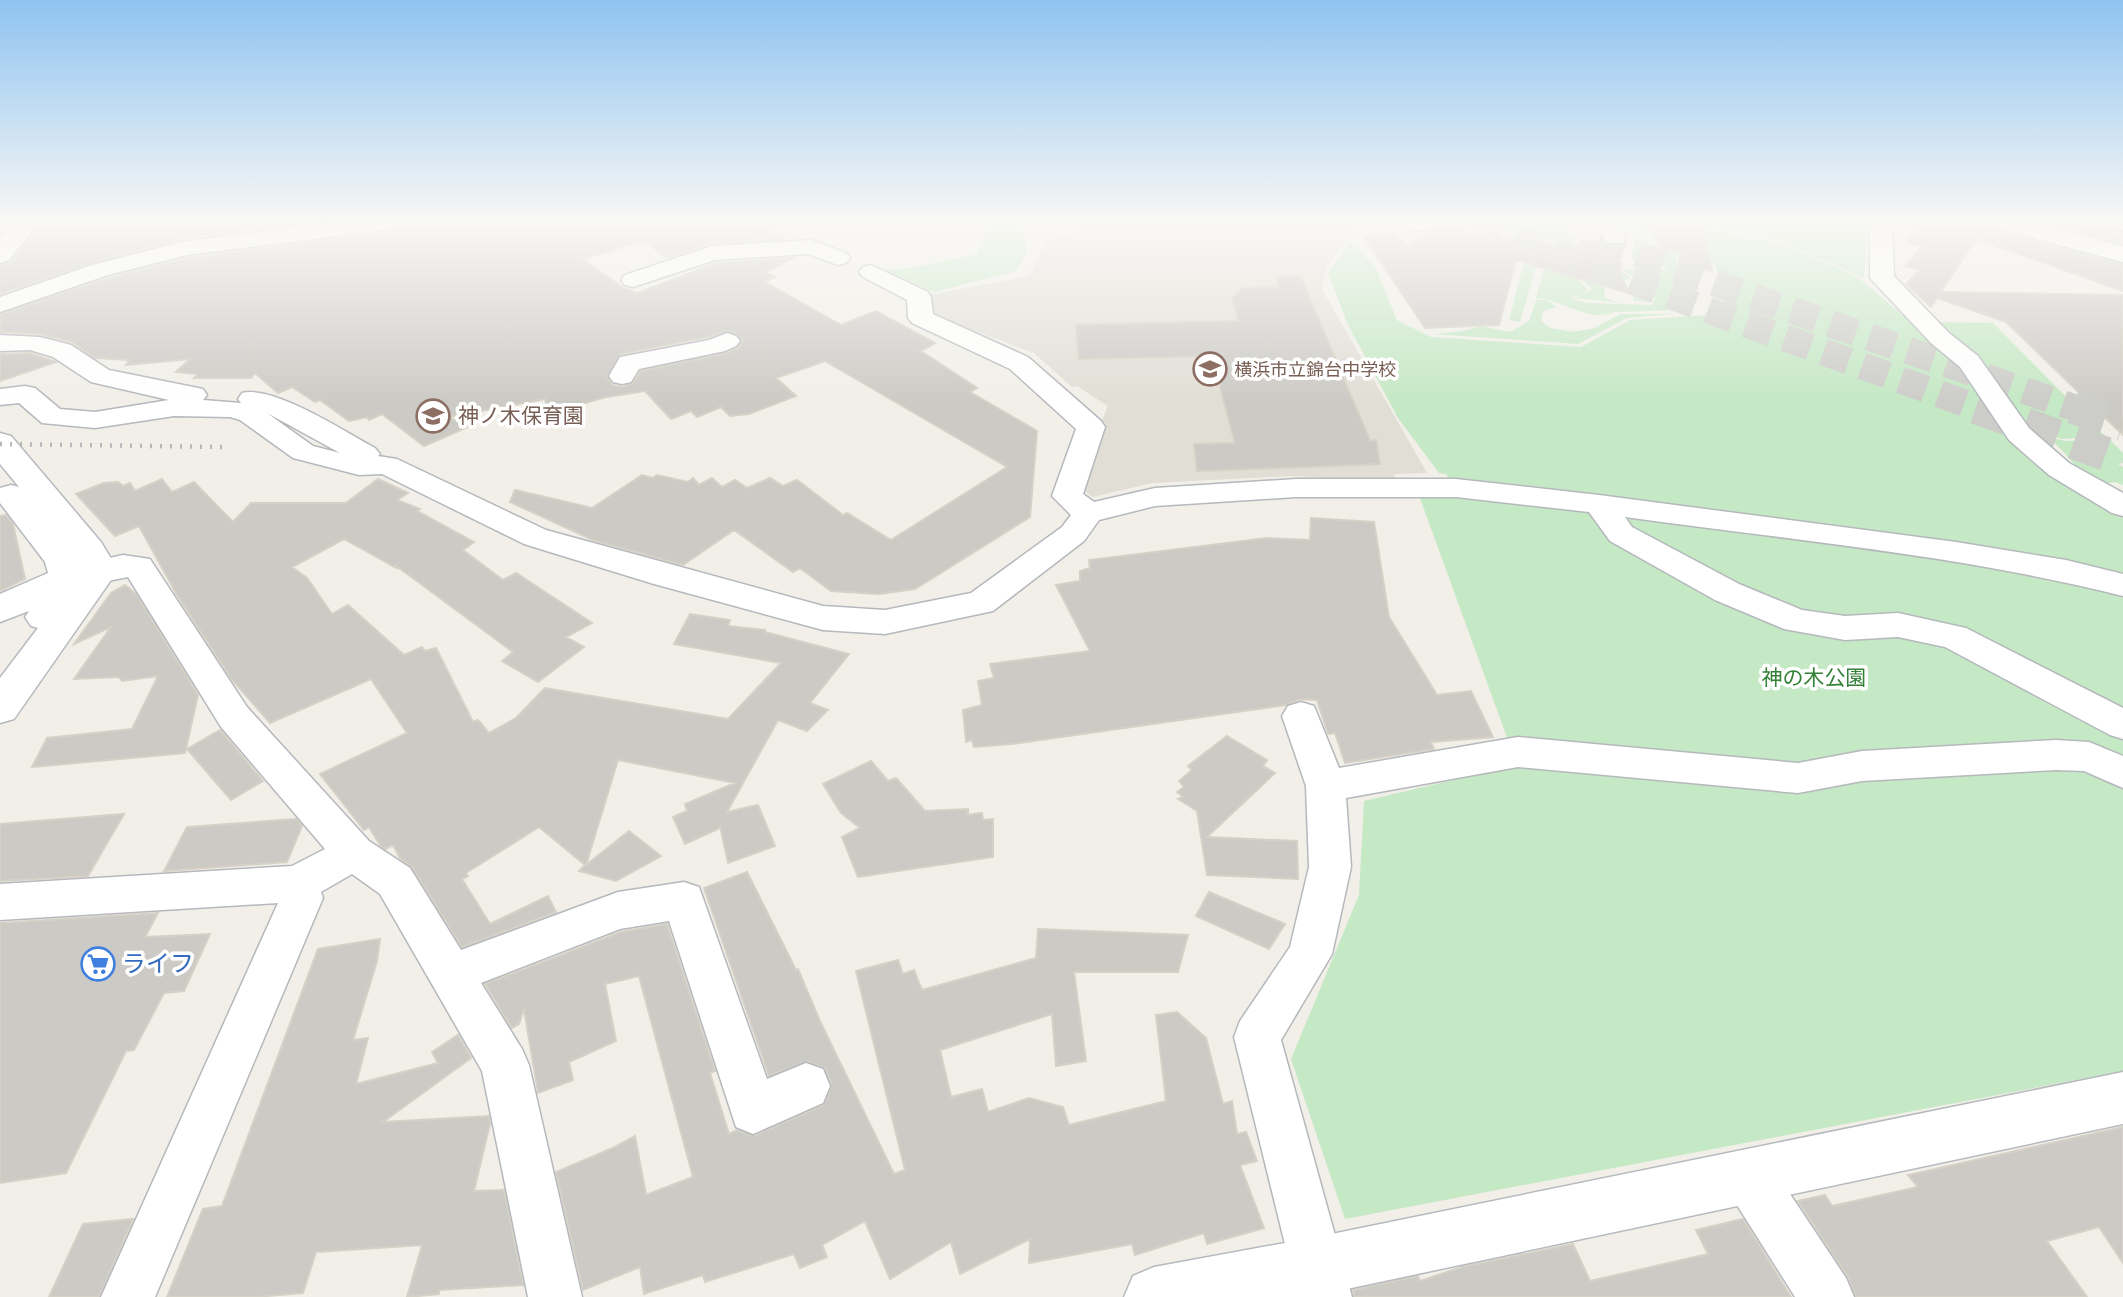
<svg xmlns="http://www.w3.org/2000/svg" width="2123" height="1297" font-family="'Roboto Condensed','Noto Sans JP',sans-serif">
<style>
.education{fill:#e1ded6}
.green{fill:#c5e8c5}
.building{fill:#cccac5;stroke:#d6d1c6;stroke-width:2;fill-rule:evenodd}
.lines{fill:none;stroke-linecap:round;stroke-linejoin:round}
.highway-tunnel-far1{stroke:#ccccc8;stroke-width:27;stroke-dasharray:27 14;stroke-linecap:butt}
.highway-tunnel{stroke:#ccccc8;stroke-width:34;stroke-dasharray:34 18;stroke-linecap:butt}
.street-casing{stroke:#b5b8bc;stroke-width:3}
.secondary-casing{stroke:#b6babf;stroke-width:3}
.street{fill:#fff;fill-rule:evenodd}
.secondary{fill:#fff;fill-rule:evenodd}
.rail{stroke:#b6b7b8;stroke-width:4.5;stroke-dasharray:2 8;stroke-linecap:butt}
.labels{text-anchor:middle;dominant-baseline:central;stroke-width:7;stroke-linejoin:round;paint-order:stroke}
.far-education-label{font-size:18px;fill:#785e54;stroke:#fff;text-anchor:start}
.education-label{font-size:21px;fill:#785e54;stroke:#fff;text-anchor:start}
.park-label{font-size:21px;fill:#348238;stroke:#fff}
.near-shop-label{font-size:24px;fill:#366cbe;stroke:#fff;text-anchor:start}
</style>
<rect width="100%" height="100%" fill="#f1efe8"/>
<path class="education" d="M1102 222H1361L1326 267 1322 289 1427 473 1394 474 1395 477 1386 482 1294 476 1152 483 1093 497 1076 486 1108 406 1077 386 1072 387 1034 353 927 313 928 295 1030 276 1046 241Z"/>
<path class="green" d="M990 222H1008L1024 232 1027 252 1016 271 934 292 882 270 912 268 977 254Z
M1469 222H1567L1570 224 1565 232 1574 240 1575 245 1544 239 1520 322 1509 320 1531 236 1470 225 1472 223Z
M1614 222H1690L1732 226 1734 222 1759 224 1758 222H1863L1868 224 1864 278 1783 242 1726 231 1649 227 1729 233 1783 244 1856 276 1953 357 1981 387 2123 514V1071L1345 1219 1291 1059 1359 895 1364 801 1517 765 1417 490 1455 488 1446 474 1439 473 1398 418 1348 325 1328 273 1350 242 1375 266 1397 320 1431 337 1581 347 1630 320 1710 315 1727 298 1714 262 1697 258 1691 242 1645 234 1641 229 1618 228Z
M1635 238H1649L1648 244 1656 246 1660 251 1692 255 1693 259 1675 257 1678 267 1685 273 1683 277H1679V285L1688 287 1691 298 1685 310 1614 312C1587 323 1562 299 1536 298L1547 256 1554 257 1553 272 1576 278 1588 290 1582 296 1592 289 1580 278C1599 270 1612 263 1631 277L1622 282V286L1648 290 1653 298 1649 302 1634 301 1632 291 1604 286 1605 298 1621 303 1576 298 1580 295 1571 298 1587 303 1652 305 1655 298 1651 290 1652 277H1633L1623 269 1659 271 1668 267 1631 260Z
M1536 300H1546L1557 307 1543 311 1541 321 1550 328 1573 332 1595 328 1620 314H1673L1627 318 1578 344 1434 334 1464 331 1480 326 1510 332 1529 321Z
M1932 322 1993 323 2105 436 2062 439 2037 432 2014 418Z
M2046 437 2067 441 2109 439 2123 453V463L2118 464 2123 467V485L2115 482 2096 485C2076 472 2067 450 2046 437Z"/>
<path class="building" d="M43 222H229L228 227 261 222H321L185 238 91 263 0 294V265L11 262Z
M407 222H738L740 226 769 223 771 234 781 232 784 239 712 243 667 258 644 241 582 259 624 288 638 293 716 263 793 258 766 272 775 277 765 282 841 325 876 311 935 343 921 351 977 388 970 392 1037 431 1030 517 915 589 879 594 831 591 800 568 793 572 734 530 683 565 593 540 510 502 515 490 592 508 642 475 653 478 657 475 688 482 693 478 699 485 712 478 722 487 735 480 747 488 770 478 783 486 797 480 843 515 847 513 891 540 1007 467 825 361 776 378 796 396 749 414 730 416 721 407 697 417 691 411 671 419 645 391 606 397 557 411 556 406 547 408 545 399 449 417 468 427 424 446 382 414 369 420 367 417 349 421 320 400 315 402 292 387 278 393 255 373 251 378H194L197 374 176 372 190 359 126 365 129 360 95 358 72 342 40 334 0 332V314L109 278 187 258 393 232 403 228ZM726 331 737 334 743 341 737 348 726 353 641 371 633 383 623 387 612 385 607 377 620 354 708 337Z
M1644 222H1702L1712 271 1682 266 1680 252 1662 249Z
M1924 222H1984L1989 230 2123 264V291L1976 239 1941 292 2123 295V435L2006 322 1937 298 1931 307 1906 284 1919 270 1906 266 1922 246 1907 242Z
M2037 222H2104L2109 230 2123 232V243Z
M1446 225 1475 234 1582 249 1581 240 1603 242 1610 246 1628 293 1516 260 1499 325 1425 328 1364 237 1388 232 1408 245Z
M1277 277H1301L1370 441 1376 440 1380 464 1197 471 1194 444 1235 443 1212 356 1079 359 1076 325 1239 321 1232 298 1243 288 1278 287Z
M30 353 56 362 0 381V354Z
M162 479 172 492 194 482 233 522 251 503H346L378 479 408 493 397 500 420 509 417 511 474 542 463 550 503 580 516 573 592 623 566 637 584 647 538 682 502 661 513 652 395 565 398 569 344 539 292 567 307 578 332 614 348 605 404 655 422 647 425 651 436 648 473 722 478 720 489 733 516 718 545 688 728 719 781 663 674 644 690 614 730 620 728 626 765 630V632L849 654 810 703 828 710 807 731 778 720 727 812 758 805 775 846 728 863 720 826 718 829 685 844 673 817 687 811 685 804 735 783 618 760 586 865 629 831 661 856 616 881 579 871 585 865 539 827 466 873 468 876 462 879 490 924 548 896 556 912 462 947 412 867 400 858 393 845 385 849 380 845 369 827 364 830 320 774 407 733 371 679 270 723 233 681 177 595 139 526 115 536 76 494 104 483 118 482 123 486 130 483 135 491Z
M6 515 13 524 25 579 0 591V516Z
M1311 518 1374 522 1389 617 1437 695 1471 691 1493 737 1431 742 1434 749 1345 763 1335 733 1328 734 1317 700 1300 699 1286 705 1012 744 974 747 972 740 966 742 963 710 982 705 978 681 994 678 990 664 1090 651 1056 585 1080 581V571L1090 568 1089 560 1267 538 1310 540Z
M125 585 136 594 198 695 185 753 32 767 47 738 132 729 158 676 122 681 119 677 74 679 111 627 74 644 111 593Z
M220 730 263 781 231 800 187 749Z
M1227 736 1267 760 1263 766 1275 773 1207 837 1297 841 1298 879 1207 875 1197 811 1178 799 1183 797 1177 792 1184 787 1179 781 1192 770 1188 766Z
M871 761 888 781 896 778 925 811 968 809V815L982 813 983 820 993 819V857L858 877 842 837 860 828 841 813 823 784Z
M124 814 88 876 0 881V824Z
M296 819 302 826 287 862 164 871 187 827Z
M747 872 796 970 798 969 820 1021 894 1174 905 1170 856 971 898 960 903 974 914 970 922 990 1036 958 1038 929 1188 935 1178 972H1074L1086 1061 1056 1066 1052 1014 940 1050 951 1097 982 1089 988 1112 1029 1098 1063 1107 1069 1125 1166 1101 1156 1015 1177 1012 1206 1038 1223 1104 1232 1101 1237 1134 1246 1132 1257 1161 1240 1165 1264 1228 1207 1244 1204 1233 1135 1255 1132 1244 1029 1263 1030 1239 960 1274 951 1242 890 1279 865 1221 822 1245 827 1257 800 1268 794 1254 705 1282 703 1275 644 1294 640 1267 583 1290 556 1172 615 1147 635 1136 646 1195 693 1177 639 976 605 984 616 1041 569 1062 573 1080 538 1093 524 1009 519 1024 512 1028 485 984 621 932 667 924 715 1071 710 1073 729 1134 737 1130 754 1136 824 1105 832 1085 825 1068 807 1061 769 1076 704 888Z
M1209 892 1285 924 1269 949 1196 916Z
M158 913 145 937 210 934 184 991 164 993 134 1050 126 1051 66 1173 0 1183V923Z
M380 939 377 961 353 1040 368 1038 356 1084 438 1063 432 1052 458 1035 471 1058 383 1122 489 1116 490 1124 474 1191 504 1190 523 1285 439 1290V1294L407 1297 422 1245 316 1252 303 1293 255 1297H167L203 1209 222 1206 318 949Z
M2123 1127V1263L2099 1227 2047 1241 2087 1297H1856L1848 1277 1798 1201 1825 1195 1832 1206 1918 1187 1908 1175Z
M133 1219 99 1297H49L83 1224Z
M1743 1219 1791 1297H1354L1353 1290 1418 1276 1420 1281 1462 1267 1573 1244 1590 1281 1708 1254 1696 1230Z"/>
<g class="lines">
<path class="highway-tunnel-far1" d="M1478 222 1716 313 1981 409
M1599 240 1750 296 2078 409"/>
<path class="highway-tunnel" d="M1976 407 2123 460
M2073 407 2123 424"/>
<defs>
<path id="street" d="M341 222H404L401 227 393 229 187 255 108 275 0 312V297L92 265 186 241Z
M1397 222H1440C1431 235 1414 230 1400 227Z
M1594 222H1616L1626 238 1623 243H1607Z
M1862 222H1889L1892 226 1894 276 1949 333 1978 356 2029 428 2069 463 2123 493V516L2112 513 2049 475 2009 440 1960 367 1931 343 1870 278V229Z
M2107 222H2123V230L2110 227Z
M811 240 846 253 850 258 846 263 838 265 808 254 715 260 633 287 625 285 621 280 625 275 712 246Z
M871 265 928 292 931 297 933 314 1028 357 1101 421 1105 427 1083 494 1094 502 1155 488 1296 479H1456L1599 495 1956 542 2066 560 2123 574V596C1960 555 1791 540 1625 517L1632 527 1739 584 1802 610 1845 616 1898 613 1966 628 2123 708V739L2110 735 1945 647 1898 637 1845 640 1784 629 1715 600 1610 541 1589 512 1456 497H1296L1155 506 1099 520 1084 541 993 611 885 634 823 630 654 584 524 544 382 474 359 475 293 458 240 420 230 417 174 416 95 428 42 423 19 403 0 405V389L25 386 35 388 60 409 95 412 169 400 91 382 53 357 30 350 0 351V335L40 337 71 345 109 370 203 389 207 395 203 400 241 403 238 399 242 393C274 385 345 432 375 448L380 454 378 456 397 459 546 530 823 606 885 610 971 593 1062 527 1071 515 1052 496 1076 429 1010 369 912 323 908 318 907 300 863 277 859 272 863 267ZM267 413 340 453 313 446Z
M727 333 736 336 740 341 736 346 725 351 639 369 631 382 622 384 613 382 609 376 620 357 709 340Z
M123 555 150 559 247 707 369 841 410 868 461 950 618 892 684 882 699 887 767 1079 806 1063 823 1069 830 1086 823 1103 753 1134 736 1127 669 921 620 929 481 983 522 1049 529 1065 582 1297H528L482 1071 380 894 352 874 321 892 323 898 155 1297H101L278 903 0 920V884L292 866 325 849 221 727 128 577 72 588 60 585 56 577 60 569Z
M1301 702 1314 706 1339 768 1518 737 1798 763 1862 751 2056 740 2089 742 2123 756V788L2084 771 2056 770 1862 781 1798 793 1518 767 1346 798 1351 867 1332 954 1281 1040 1352 1297H1298L1234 1037 1240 1021 1290 947 1309 867 1306 786 1282 716 1288 706Z
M1748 1151 1766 1158 1846 1278 1854 1297H1795L1730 1194 1723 1176 1730 1158Z"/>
<path id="secondary" d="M15 222H40L9 260 0 263V239Z
M1987 222H2027L2123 246V262L1990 227Z
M0 433 11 436 101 542 118 570 14 719 0 723V678L38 628 31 626 25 617 29 611 0 622V594L48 573 45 562 0 503V488L11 485 19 487 0 464Z
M2123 1072V1124L1309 1297H1124L1133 1276 1154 1267 1317 1237Z"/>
</defs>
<use href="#street" class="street-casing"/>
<use href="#secondary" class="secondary-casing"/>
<use href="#street" class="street"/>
<use href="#secondary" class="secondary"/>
<path class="rail" d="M0 444 227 447"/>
</g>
<linearGradient id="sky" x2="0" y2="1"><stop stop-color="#8fc3f1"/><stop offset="0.55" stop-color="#f9f8f5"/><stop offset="1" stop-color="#f9f8f5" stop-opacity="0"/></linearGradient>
<rect width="2123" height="403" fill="url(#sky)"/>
<defs>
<symbol id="school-ring" viewBox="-11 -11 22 22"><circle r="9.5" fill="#fff" stroke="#8d6e63" stroke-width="1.5"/><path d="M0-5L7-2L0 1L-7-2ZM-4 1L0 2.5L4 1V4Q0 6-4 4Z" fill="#8d6e63"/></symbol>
<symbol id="supermarket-ring" viewBox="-11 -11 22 22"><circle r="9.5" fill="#fff" stroke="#3f7fe0" stroke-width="1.5"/><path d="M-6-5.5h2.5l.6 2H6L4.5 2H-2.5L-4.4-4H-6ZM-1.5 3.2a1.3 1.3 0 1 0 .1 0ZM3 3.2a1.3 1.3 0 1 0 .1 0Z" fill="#3f7fe0"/></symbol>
</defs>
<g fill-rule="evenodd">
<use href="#school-ring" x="1191" y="350" width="38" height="38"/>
<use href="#school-ring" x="414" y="397" width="38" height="38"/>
<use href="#supermarket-ring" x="79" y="945" width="38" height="38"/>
</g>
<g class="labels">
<g class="far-education-label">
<text x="1234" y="369">横浜市立錦台中学校</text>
</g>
<g class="education-label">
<text x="458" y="416">神ノ木保育園</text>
</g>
<g class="park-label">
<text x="1814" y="678">神の木公園</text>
</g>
<g class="near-shop-label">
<text x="122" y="964">ライフ</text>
</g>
</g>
</svg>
